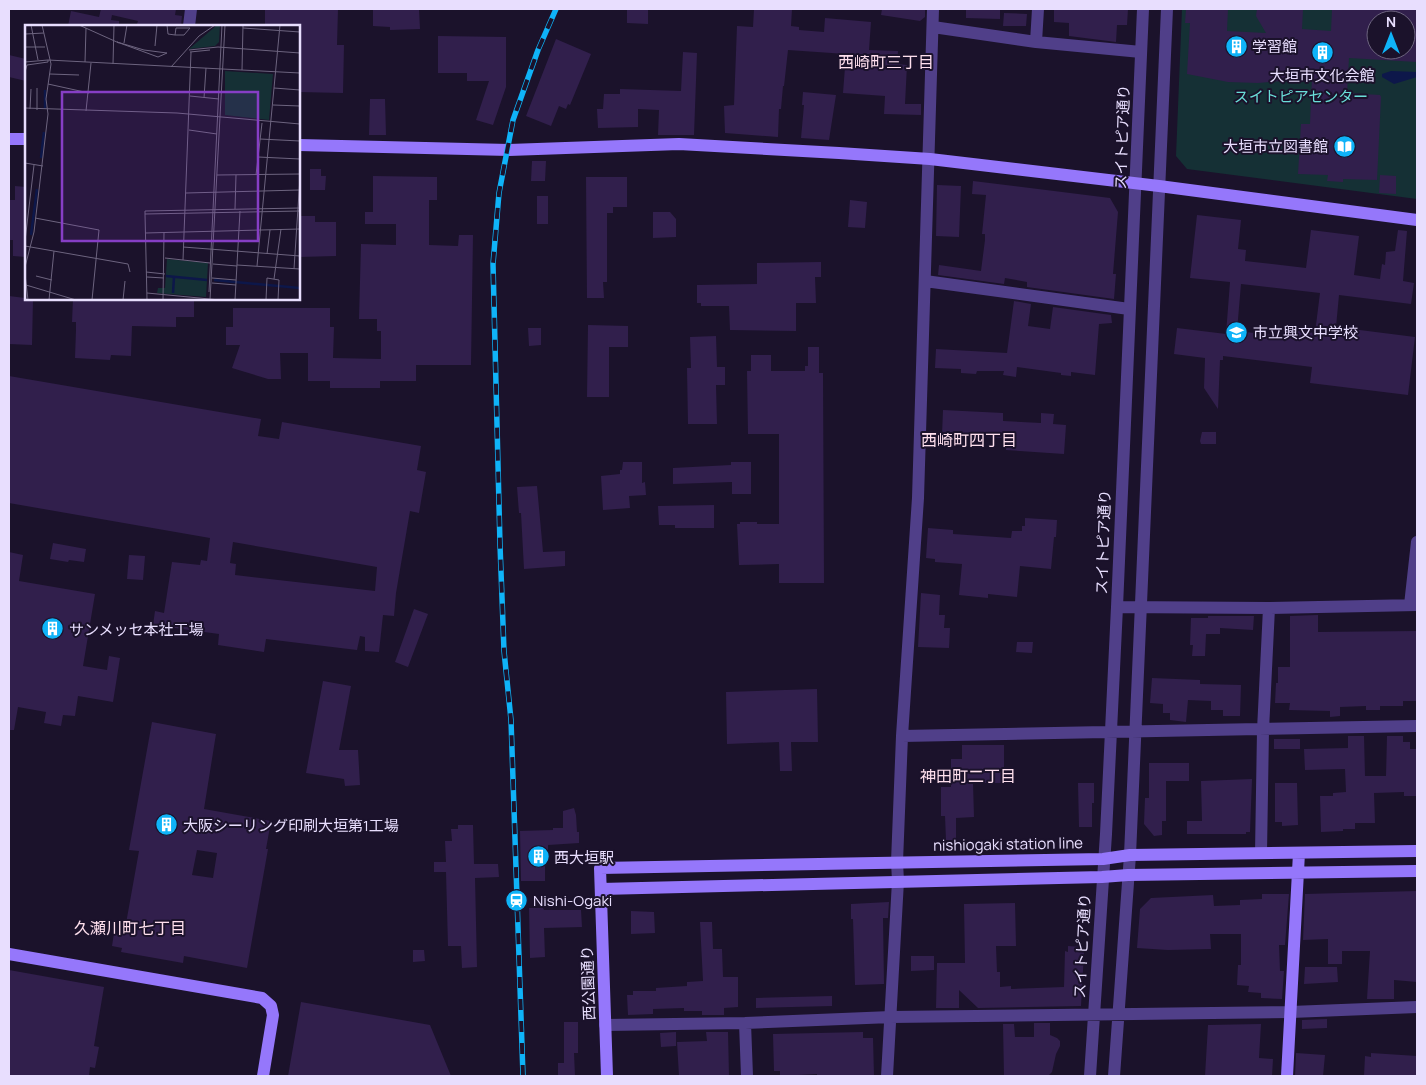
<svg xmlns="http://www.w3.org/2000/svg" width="1426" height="1085" font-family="Manrope,'Noto Sans JP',sans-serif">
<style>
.green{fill:#153035;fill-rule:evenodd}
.water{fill:#0d174a}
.building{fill:#311f4c;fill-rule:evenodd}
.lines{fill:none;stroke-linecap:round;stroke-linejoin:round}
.street{stroke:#503f89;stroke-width:12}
.secondary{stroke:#9577fb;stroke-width:12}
.rail-casing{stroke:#0fb3f8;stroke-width:5.5}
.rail{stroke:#1b122b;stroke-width:4;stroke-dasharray:11;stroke-linecap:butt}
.labels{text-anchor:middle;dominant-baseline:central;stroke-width:4;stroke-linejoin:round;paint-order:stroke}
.poi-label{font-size:15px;fill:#e8defe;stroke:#1b122b;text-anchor:start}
.park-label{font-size:15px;fill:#6aded8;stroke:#1b122b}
.street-label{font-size:15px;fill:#e8defe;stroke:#1b122b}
.neighbourhood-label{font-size:16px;fill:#fedfed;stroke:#1b122b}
.inset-river{fill:none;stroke:#0d174a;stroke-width:2.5}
.inset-road{fill:none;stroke:#6d647f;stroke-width:1}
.view{fill:#863ec5;fill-opacity:0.15;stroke:#863ec5;stroke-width:2.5}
.inset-edge{fill:none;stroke:#e8defe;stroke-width:2.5}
</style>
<rect width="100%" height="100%" fill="#1b122b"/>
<path class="green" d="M1182 9H1417V199L1187 169 1176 156ZM1376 20H1406V50H1376Z"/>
<path class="water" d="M1391 71 1417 72V77L1394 84 1382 77V74Z"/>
<path class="building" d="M101 9H176L175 15 182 16 181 26H148L137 24 138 21 112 15 111 20 119 21V26H68L71 11 99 17Z
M265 9H338L337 45H344L343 93 299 92V26H265Z
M373 9H419L420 29 390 30V27L373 26Z
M627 9H648V24L627 23Z
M754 9H792L791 26 799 27V30L824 32 825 18 871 22 869 50 898 51 897 64 907 65 905 104H921V115L884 114 885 96 843 93 846 54 788 50 784 86H783L781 109H779L778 137 725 133 724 106 734 105 737 26 753 27Z
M882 9H925V17L920 21 881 15Z
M966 9H1000V19L966 18Z
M1054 9H1128L1127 25H1117L1116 42 1069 36V23L1054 22Z
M1186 9H1228L1227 31 1266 33 1256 16 1257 9H1303L1302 29 1331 31 1332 9H1417V62L1349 58 1347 93 1380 95 1381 97 1377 180 1343 179V182L1327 181 1328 175 1298 174 1301 124H1310L1312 77H1292V80L1258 83 1228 82 1187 74 1190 23H1185ZM1376 20H1406V50H1376Z
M1004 13 1027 14 1026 26H1003Z
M438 36 506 37V87L493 125 476 120 489 81H467V73H438Z
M556 39 591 54 570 105 568 104 566 109 559 106 551 126 526 116Z
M683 52 697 53 694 135H658L659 110 638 109V127L598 128 597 109H603L604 94H620V89L681 91Z
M9 55 26 59V81L9 77Z
M803 92 836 95 829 140 801 138 804 105H802Z
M370 99H385L386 135H369Z
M532 161H546L545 181H531Z
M310 169H321V176H326L325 190H310Z
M1380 175 1396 176V194L1379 193Z
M373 176 437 177V200H429V245L458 246 459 235H473L471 365H416V381H380V388H330V381H308V353H280L281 379H268L232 368 240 345H226V327H233V308H330V327H334L333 358 381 359V331H377V319H359L361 244 396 245V224H365V212H373Z
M586 177H627V207H613V213H607V282H603L604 298H587Z
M973 181 1110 198 1118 212 1113 274H1116L1114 299 1027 287V282L1005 278 1004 284 938 275 939 265 981 271 985 240V234H982L986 195 972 194Z
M937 185 961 186 959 237 936 236Z
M15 186 26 187V257L13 256V240H9V200H15Z
M537 196H548V224H537Z
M850 200 867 202 865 228 848 227Z
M653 212H670L676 219V237L653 238Z
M1197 215 1241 220 1238 249 1246 250 1245 261 1306 268 1311 230 1359 236 1354 275 1380 279 1382 264 1385 265 1386 252 1395 251 1398 230 1407 231 1403 281 1414 283 1411 304 1339 295 1336 327 1415 337 1408 395 1310 383 1312 367 1223 356V360H1220L1218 409 1204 388 1205 358 1174 354 1177 328 1226 334 1230 282 1190 278ZM1241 284 1320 293 1315 333 1298 331 1297 338 1237 331Z
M299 216H315V222H336V256L299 257Z
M821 262V277H815L816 303H796V331L730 330 729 306H701V303H697V285L757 284V263Z
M9 296 33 299 32 345 9 344Z
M73 299H114V301H140L141 299H194V317H176V327L132 326 131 356 111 355 110 360 75 358 76 330V322H72Z
M1014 301 1031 304 1028 326 1050 329 1053 307 1111 315 1112 323 1099 324 1095 375 1071 372V376L1061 375V373L1017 367 1016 377 1003 375 1004 371H977L976 374 961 373V369L935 368 936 349 1007 353Z
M588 325 628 326V347H609V397H587Z
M528 328H541V345L529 346Z
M716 336 717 367H725V385H716L717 424H688L687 368H691L690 337Z
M808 347H819V373H823L824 583H779V564L739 565 737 524H740V522H757V524H779V434H748L747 371H751V355H771V371H805V366H808Z
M9 376 261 419 258 436 279 439 282 422 421 446 417 470 426 472 419 513 410 511 396 593 394 616 383 615 379 652 365 651V637L360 636 357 650 266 639 264 652 218 645 219 634 153 625 155 611 164 613 172 562 200 565 201 560 207 561 210 538 9 503ZM233 542 377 567 375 591 235 575 236 564 230 563Z
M943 410 1003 413V421L1041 423V413L1054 414 1053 424 1066 425 1064 454 1006 450V438L942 435Z
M1202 432H1216V444H1201L1200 441Z
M623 462H642V483L645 482 646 495 629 496 630 508 603 510 601 476 620 474V470H622Z
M731 462H751V494H732V482L673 484V468L731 465Z
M537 486 543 552 565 551V566L524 569 521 513H519L517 487Z
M714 505V528H675V525H659L658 506Z
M1025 518 1057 520 1056 537H1054L1051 569 1020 566 1017 597 988 594V598L959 595 962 564 935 562V559L926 558 928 528 953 530V534L1011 538 1012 531H1022V526H1025Z
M53 543 86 549 84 562 69 560 68 562 50 559Z
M9 552 23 555 19 581 95 594 83 666 107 670 109 656 120 658 113 702 78 696 75 716 63 715 61 726 44 723 46 712 18 707 14 730H9L10 663 9 661Z
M129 555 145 556 143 580 127 579Z
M921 593 940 595 939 615H945L944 628H950L949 648 918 647Z
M414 609 428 614 408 667 395 662Z
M1318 615V632L1417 631V701H1403V706H1380V710H1366V706L1340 707V716L1330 717V711L1289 710 1290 703H1275L1276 683H1278V667H1290V616Z
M1208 616H1254L1253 630 1220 628V634H1206L1205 656H1192L1193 645H1190L1191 618H1208Z
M1017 642H1033L1032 653 1016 652Z
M1152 678 1200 680V684L1241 685 1240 716H1223V710H1211V701L1188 700 1186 722 1170 720V713H1163V704L1150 703Z
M323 681 351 686 339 750H358L360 785 345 786 344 779 306 773Z
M817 689 818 742H791L792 771H780L779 742 727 744 726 692Z
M152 722 216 734 204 809 271 821 266 849H268L247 968 184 956 183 963 121 952 122 948 112 946 115 927 125 929 139 851 129 850ZM197 850 217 853 213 878 192 875Z
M1348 736H1364L1365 776H1386L1387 736H1403V742H1410V749H1417V796H1404V792L1374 793 1375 823H1355V829H1343V831L1321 832 1320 796H1333V793L1346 792 1345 769 1305 770 1304 749 1348 748Z
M1274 739H1300V749H1274Z
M962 745H1004V783H973L974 817 956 818V840H946L945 816H941V787H951V759H962Z
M1149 763H1189V781H1166V821H1162V835L1154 836 1144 824 1145 798H1149Z
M1252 779 1250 832H1246V834H1187V821H1202L1201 781Z
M1078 783H1094V803H1092V827H1079Z
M1275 783H1297L1298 825 1282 826V822H1275Z
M574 808 576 815 577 832H579V843L548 845V862H545V881H521L520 831 553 830V828H563V811Z
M458 825H473L474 864H498L499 877 475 878 477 967 462 968 461 946H448L446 872H434V862H446L445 841H452L451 829H458Z
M1417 891V982L1394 980V999H1367L1370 951H1342V964H1328V939L1303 940 1305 894Z
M1262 894H1289L1285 945H1279L1280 971H1284L1282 999 1261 998V993L1248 992 1249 986 1237 985 1238 965H1241V934H1210L1211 949 1168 950 1137 948 1140 909 1151 898 1213 895 1214 906 1240 905V900L1262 899Z
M889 902 888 918H883L884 984 855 985 853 919H851V904Z
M1015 903 1016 946H996L997 972H1000V987L1011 986V989L1064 987 1065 951 1068 952V946L1081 947V952H1084L1081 1006 978 1008 959 990V1008H936L937 963H965L964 904Z
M529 908H543L544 910H581L582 927 544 928 545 957 530 958Z
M631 911 654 912 655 933 631 934Z
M700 922H712L713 949H722L723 977H738V1007L724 1008V1015H702V1011H684V1008L653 1009V1014L628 1015 627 995H633V991H656V988L687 986V982L703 981Z
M413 950H424L425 961 413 962Z
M911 956H934V970L911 971Z
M1305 967H1337L1338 982 1304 984Z
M9 970 104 987 94 1046 99 1047 95 1068 90 1067 89 1076H9Z
M832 996V1006L756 1008V998Z
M301 1002 430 1025 451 1076H288Z
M1327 1019V1028L1302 1029V1020Z
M564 1022H578V1053H574L575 1076H558V1063H564Z
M1034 1023H1050V1035L1057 1038 1060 1041V1046L1056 1054 1052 1072 1048 1076H1004L1003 1024H1014L1015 1037H1034Z
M1261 1024 1259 1058 1273 1059 1272 1076H1205L1208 1025Z
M676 1032V1046L661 1047 660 1033Z
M706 1032H728L729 1076H679L677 1042 707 1041Z
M863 1032V1038H873L874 1076H817V1074L780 1076V1071H774L773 1034Z
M1296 1053 1325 1055 1323 1076H1295Z
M1371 1053 1417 1056V1076H1364L1365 1056 1371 1057Z"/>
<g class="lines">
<path class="street" d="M189 26 191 9
M933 27 1036 42 1141 52
M1036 42 1038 9
M925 281 1129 309
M1410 605 1417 542
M1117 607 1269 608 1417 605
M902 736 1417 726
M1261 853 1263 730 1269 608
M745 1023 747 1076
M605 1025 745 1023 891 1017 1291 1012 1417 1007
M887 1076 898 881 897 862 902 736 918 498 933 9
M1090 1076 1106 834 1117 607 1143 9
M1114 1076 1130 855 1167 9"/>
<path class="secondary" d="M9 139H26
M299 145 509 150 679 144 839 153 930 159 1159 186 1417 220
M601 889 1102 877 1128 875 1417 871
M9 954 262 998 271 1006 273 1015 263 1076
M607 1076 600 868 1103 859 1130 855 1417 851
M1287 1076 1299 853"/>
<defs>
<path id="rail" d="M523 1076 511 720 504 651 500 545 493 264 499 193 513 120 538 50 556 9"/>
</defs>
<use href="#rail" class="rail-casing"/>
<use href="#rail" class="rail"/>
</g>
<defs>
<symbol id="building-disc" viewBox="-11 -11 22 22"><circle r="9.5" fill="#0fb3f8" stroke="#1b122b"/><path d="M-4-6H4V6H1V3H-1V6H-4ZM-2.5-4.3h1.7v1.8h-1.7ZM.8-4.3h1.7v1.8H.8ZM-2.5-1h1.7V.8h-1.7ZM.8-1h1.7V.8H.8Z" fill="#fff"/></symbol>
<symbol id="library-disc" viewBox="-11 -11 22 22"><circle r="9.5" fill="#0fb3f8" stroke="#1b122b"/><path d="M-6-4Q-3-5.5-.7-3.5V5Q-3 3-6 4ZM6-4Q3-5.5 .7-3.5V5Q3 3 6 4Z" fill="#fff"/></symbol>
<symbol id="school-disc" viewBox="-11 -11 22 22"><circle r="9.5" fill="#0fb3f8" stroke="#1b122b"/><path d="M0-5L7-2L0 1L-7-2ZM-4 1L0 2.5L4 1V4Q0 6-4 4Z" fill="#fff"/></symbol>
<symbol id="station-disc" viewBox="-11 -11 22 22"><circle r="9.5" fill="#0fb3f8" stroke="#1b122b"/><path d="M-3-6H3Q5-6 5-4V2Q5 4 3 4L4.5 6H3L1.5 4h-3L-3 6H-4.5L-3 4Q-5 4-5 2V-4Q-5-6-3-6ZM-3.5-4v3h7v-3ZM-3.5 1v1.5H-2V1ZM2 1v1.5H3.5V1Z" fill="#fff"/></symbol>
</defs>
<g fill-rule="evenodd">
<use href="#building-disc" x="1224" y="34" width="25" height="25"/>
<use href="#building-disc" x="1310" y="40" width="25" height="25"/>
<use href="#library-disc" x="1332" y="134" width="25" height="25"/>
<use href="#school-disc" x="1224" y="320" width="25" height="25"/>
<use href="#building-disc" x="40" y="616" width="25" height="25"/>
<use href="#building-disc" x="154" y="812" width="25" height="25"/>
<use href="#building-disc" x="526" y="844" width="25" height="25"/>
<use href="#station-disc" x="504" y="888" width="25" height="25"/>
</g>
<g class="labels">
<g class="poi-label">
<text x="1252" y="46">学習館</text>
<text x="1322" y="75" text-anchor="middle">大垣市文化会館</text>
<text x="1328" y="146" text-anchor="end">大垣市立図書館</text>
<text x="1253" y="332">市立興文中学校</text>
<text x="69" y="629">サンメッセ本社工場</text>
<text x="183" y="825">大阪シーリング印刷大垣第1工場</text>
<text x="554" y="857">西大垣駅</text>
<text x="533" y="900">Nishi-Ogaki</text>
</g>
<g class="park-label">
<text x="1301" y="96">スイトピアセンター</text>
</g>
<g class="street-label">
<text transform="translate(1122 137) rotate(-88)">スイトピア通り</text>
<text transform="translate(1103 542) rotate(-88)">スイトピア通り</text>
<text transform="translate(1008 844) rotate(-1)">nishiogaki station line</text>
<text transform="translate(1082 946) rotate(-87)">スイトピア通り</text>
<text transform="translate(588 983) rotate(-92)">西公園通り</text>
</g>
<g class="neighbourhood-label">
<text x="886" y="62">西崎町三丁目</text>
<text x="969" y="440">西崎町四丁目</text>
<text x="968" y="776">神田町二丁目</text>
<text x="130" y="928">久瀬川町七丁目</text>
</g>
</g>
<g transform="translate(25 25)">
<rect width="275" height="275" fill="#1b122b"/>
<path d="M192 0H195L194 17 190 21 164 24ZM200 46 248 49 244 95 200 90ZM142 234 183 238 181 272 132 268 133 263H140Z" fill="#153035"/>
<path class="inset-river" d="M20 65V84M16 133 19 107M6 210 12 164M141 251 182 255M189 255 275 263M148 268 149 252"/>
<path class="inset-road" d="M6 0 13 35M54 0 94 18M142 0 143 9 150 10H159L165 3H151L150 10M218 3 275 7M0 9 19 8M92 17 119 25 142 28 133 32ZM99 18 102 0M130 21 132 0M0 22H20M164 25 193 22 275 28M165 27 185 25M0 37 23 35 275 48M60 37 61 3M88 39 89 0M146 42 174 11 190 0M217 45 218 0M0 47 2 40 23 37V35M25 49 54 50M23 59 64 68M249 63 275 65M165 71 194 74M179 73 181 43M248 80 275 81M0 83 152 88 275 99M5 84 6 64M12 85V63M61 86 66 38M164 105 192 109M235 114 275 116M233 132 275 134M0 138 18 141M192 150 275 149M231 150 237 98M161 168 275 165M275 183 120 186V189L275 186M210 184 211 150M120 189 122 275M10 193 74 205 67 275M120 208 275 204M0 216 9 140M0 221 103 239 105 247M158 222 275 231M242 229 245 205M140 233 185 238M158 235 166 27M188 239 212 241M212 240 275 244M232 241 255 0M0 242 9 207 23 89 21 74 26 39 17 0M269 244 275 152M121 247 140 249M0 249 3 275M11 251 27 255M122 252 139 253M187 253 211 255M249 254 256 204M187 258 211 260M1 260 51 275M184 267 197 0M122 268 195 275M24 275 29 226M98 275 100 256M138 275 139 207M185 275 200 0M210 275 215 186M241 275 242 253 254 255 253 275"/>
<path class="view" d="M37 67H233V216H37Z"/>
<rect width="275" height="275" class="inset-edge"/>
</g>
<rect width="1426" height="1085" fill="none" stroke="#e8defe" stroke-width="20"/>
<g transform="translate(1391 35)"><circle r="24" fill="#1b122b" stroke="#6d647f"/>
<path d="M0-4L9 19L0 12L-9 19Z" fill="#0fb3f8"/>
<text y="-8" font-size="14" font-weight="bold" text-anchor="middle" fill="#e8defe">N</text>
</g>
</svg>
